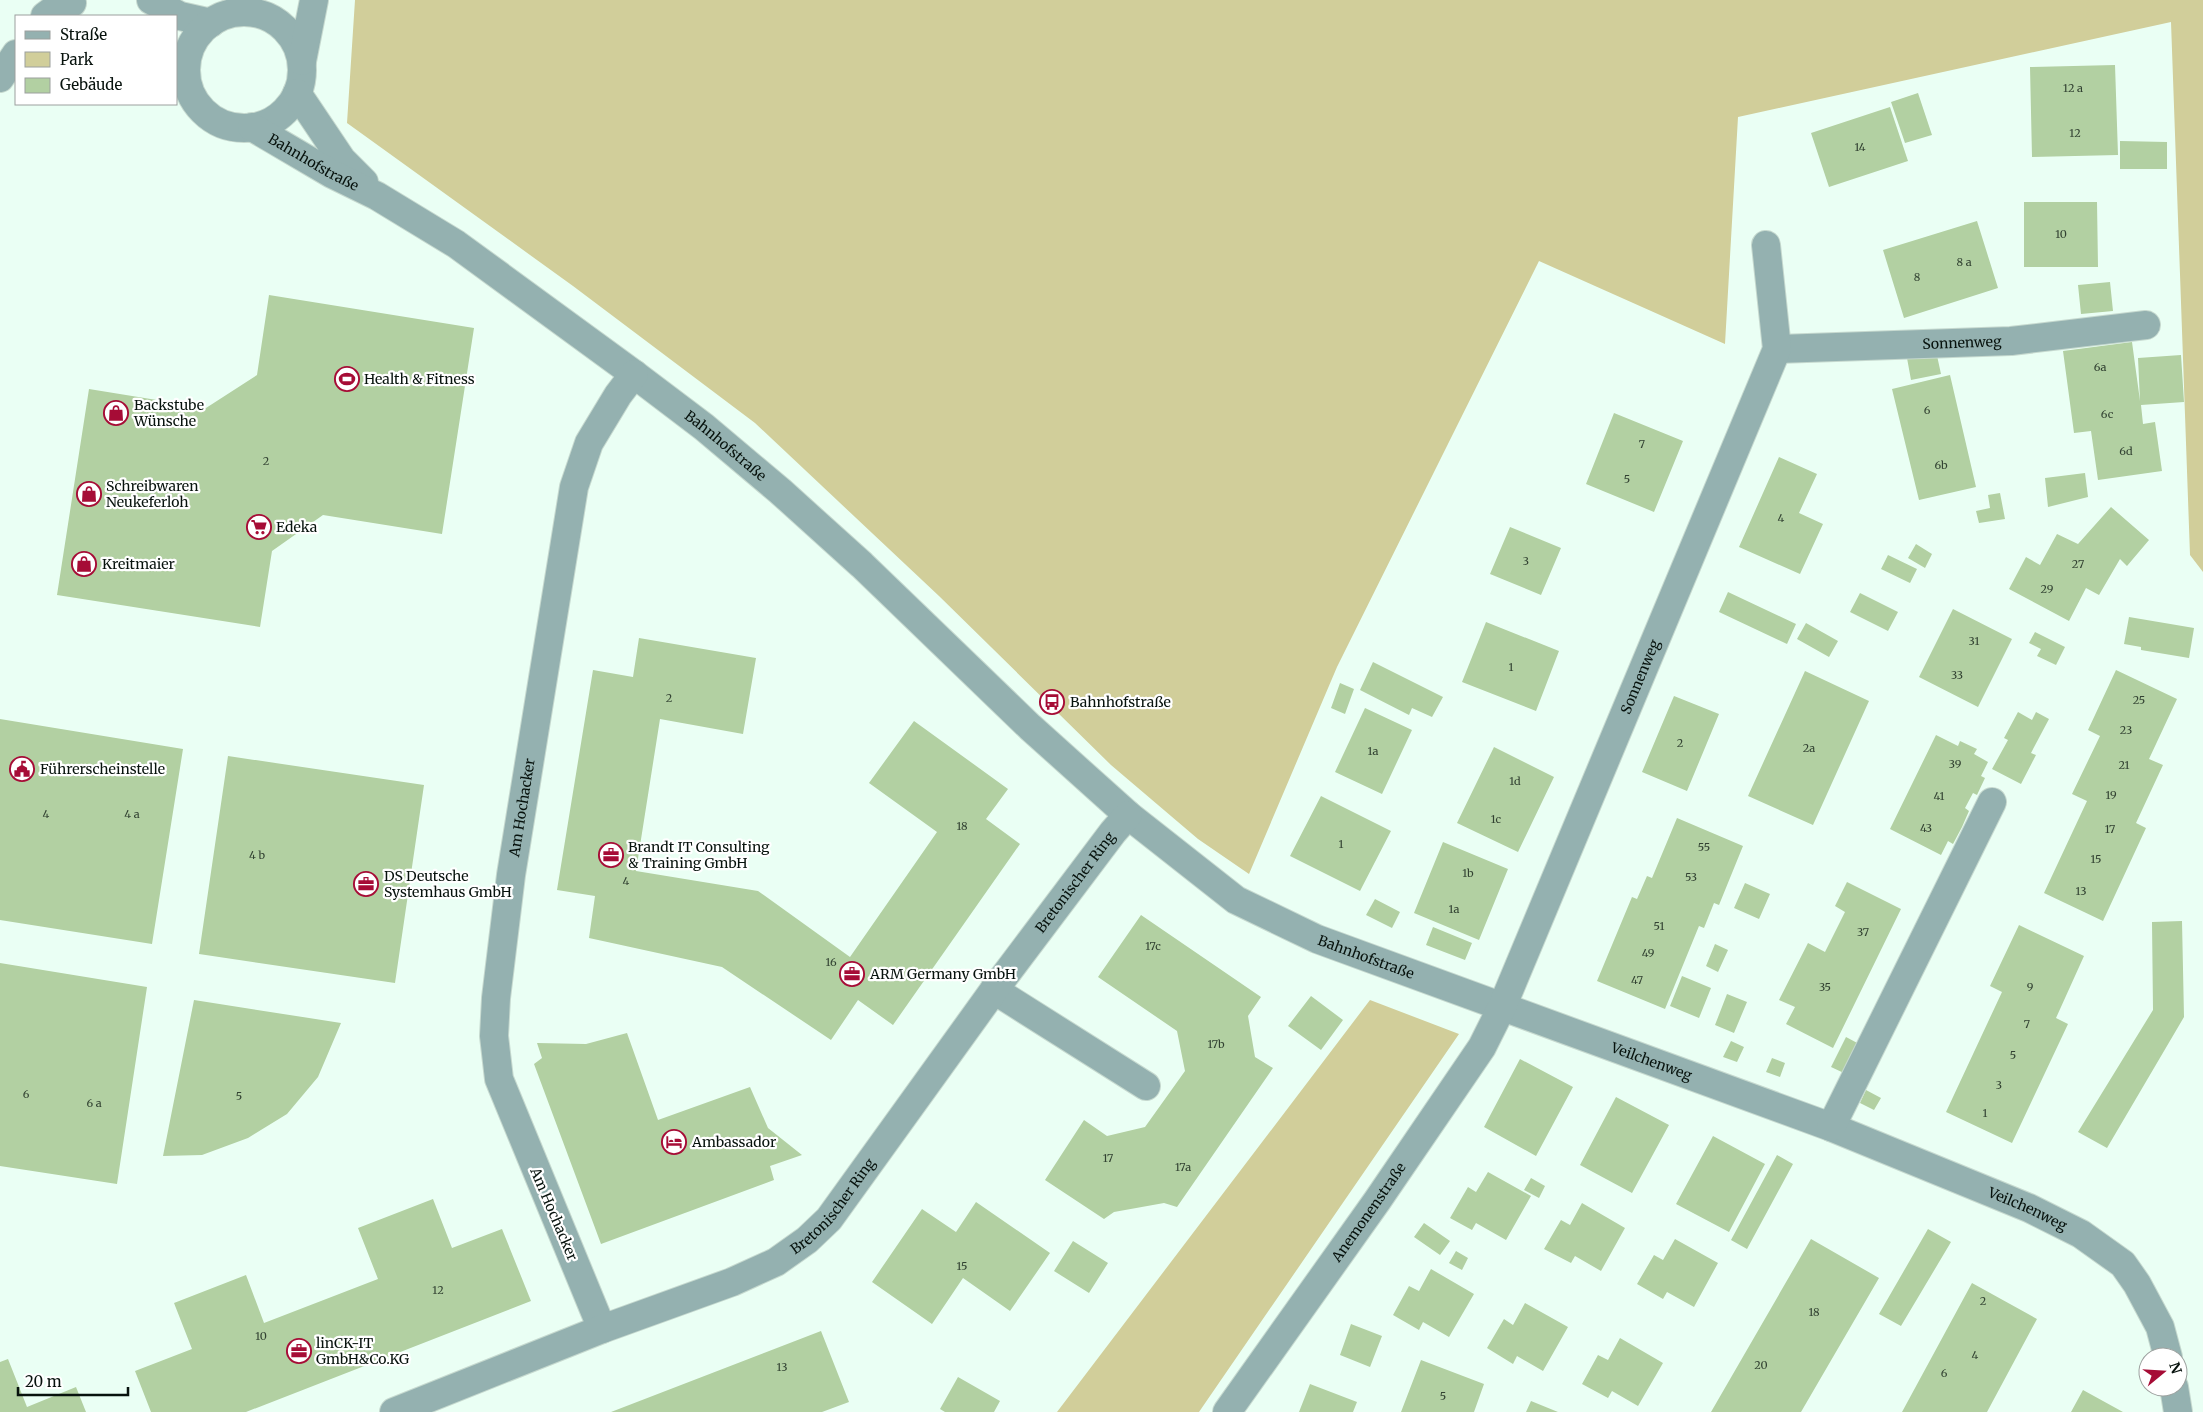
<svg xmlns="http://www.w3.org/2000/svg" width="2203" height="1412" font-family="Merriweather,serif">
<style>
.green{fill:#d1ce9a}
.building{fill:#b2d0a2}
.lines{fill:none;stroke-linecap:round;stroke-linejoin:round}
.minor-casing{stroke:#c6d9cf;stroke-width:30}
.minor{stroke:#94b1b0;stroke-width:28}
.labels{text-anchor:middle;dominant-baseline:central;stroke-width:4.5;stroke-linejoin:round;paint-order:stroke}
.number-label{font-size:11px;fill:#324232}
.street-label{font-size:14px;fill:#07120d;stroke:#fff}
.poi-label{font-size:14px;fill:#07120d;stroke:#fff;text-anchor:start}
</style>
<rect width="100%" height="100%" fill="#eafff4"/>
<path class="green" d="M355 0H2203V572L2190 555 2171 22 1738 117 1725 344 1539 261 1337 667 1249 874 1198 839 1111 765 939 596 755 423 573 286 347 123Z
M1370 1000 1459 1034 1199 1412H1057Z"/>
<path class="building" d="M2115 65 2118 155 2032 157 2030 67Z
M1918 93 1932 135 1905 143 1891 102Z
M1890 107 1908 161 1829 187 1811 133Z
M2120 141 2167 142V169H2120Z
M2024 202H2097L2098 267H2024Z
M1977 221 1998 288 1904 318 1883 250Z
M2110 282 2113 311 2081 314 2078 285Z
M269 295 474 328 442 534 323 515 272 551 260 627 57 595 89 389 206 408 257 375Z
M2132 342 2140 401 2138 358 2181 355 2184 402 2141 405 2143 424 2155 422 2162 471 2098 480 2091 431 2074 433 2063 351Z
M1936 351 1941 374 1911 380 1907 358Z
M1950 375 1976 487 1919 500 1892 389Z
M1614 413 1683 441 1654 512 1586 484Z
M1779 457 1817 474 1799 513 1823 524 1800 574 1739 547Z
M2085 473 2088 497 2048 507 2045 478Z
M2000 493 2005 519 1979 523 1976 511 1990 508 1988 495Z
M2111 507 2149 540 2127 566 2120 559 2099 595 2086 588 2069 621 2009 589 2026 557 2040 565 2057 534 2078 544Z
M1510 527 1561 548 1541 595 1490 574Z
M1916 544 1932 554 1925 568 1908 558Z
M1888 555 1917 569 1910 583 1881 569Z
M1728 592 1796 624 1787 644 1719 612Z
M1860 593 1898 612 1888 631 1850 612Z
M1953 609 2012 639 1978 707 1919 677Z
M2129 617 2194 628 2189 658 2141 650V647L2124 644Z
M1486 622 1559 651 1536 711 1462 682Z
M1806 623 1838 641 1829 657 1797 639Z
M2035 632 2065 647 2056 665 2037 656 2041 649 2029 643Z
M639 638 756 658 743 734 660 719 636 871 758 891 850 957 937 832 869 783 914 721 1008 789 986 819 1020 844 893 1025 858 1000 831 1040 722 967 589 938 595 896 557 890 593 670 633 677Z
M1373 662 1443 697 1432 717 1412 708 1409 715 1360 690Z
M2116 670 2177 699 2149 759 2163 765 2136 823 2146 828 2103 921 2044 893 2087 801 2072 794 2100 736 2088 730Z
M1805 671 1869 701 1813 825 1748 796Z
M1340 683 1354 689 1345 714 1331 708Z
M1674 696 1719 714 1687 791 1642 772Z
M1365 708 1412 730 1382 794 1335 772Z
M2018 712 2032 720 2036 712 2049 719 2031 753 2036 755 2021 784 1992 769 2008 740 2004 738Z
M0 719 183 749 152 944 0 920Z
M1936 735 1958 746 1960 741 1977 749 1974 754 1988 762 1981 776 1985 778 1977 795 1973 793 1965 808 1969 811 1962 827 1953 844 1948 841 1941 855 1890 829Z
M1494 747 1554 777 1518 852 1457 823Z
M228 756 424 785 395 983 199 954Z
M1321 796 1391 831 1360 891 1290 856Z
M1677 818 1743 846 1719 905 1714 903 1704 928 1699 926 1665 1009 1597 981 1632 897 1637 899 1647 876 1652 878Z
M1443 842 1508 869 1479 940 1414 913Z
M1847 882 1901 909 1833 1048 1786 1024 1795 1007 1779 1000 1808 943 1825 952 1845 912 1835 906Z
M1745 883 1770 894 1759 919 1734 908Z
M1375 899 1400 912 1392 928 1366 915Z
M1141 915 1261 997 1248 1016 1255 1057 1273 1068 1177 1207 1164 1203 1114 1212 1104 1219 1045 1180 1084 1120 1107 1136 1145 1127 1185 1071 1177 1031 1098 977Z
M2182 921 2184 1017 2107 1148 2078 1132 2153 1010 2152 922Z
M2019 925 2084 956 2056 1018 2068 1024 2012 1143 1946 1112 2002 992 1990 986Z
M1433 927 1472 943 1465 960 1426 945Z
M1715 944 1728 950 1718 972 1706 966Z
M0 963 147 987 117 1184 0 1166Z
M1682 976 1711 988 1699 1018 1670 1006Z
M1727 994 1747 1002 1734 1033 1715 1025Z
M1311 996 1343 1020 1321 1050 1288 1026Z
M194 1000 341 1023 318 1077 287 1114 248 1138 202 1155 163 1156Z
M627 1033 658 1120 750 1087 768 1128 802 1155 770 1166 774 1180 601 1244 534 1064 542 1058 537 1043 586 1044Z
M1846 1037 1861 1045 1846 1074 1831 1067Z
M1731 1041 1744 1047 1737 1062 1723 1057Z
M1772 1058 1785 1063 1780 1077 1766 1072Z
M1520 1059 1573 1087 1536 1156 1484 1127Z
M1866 1090 1881 1098 1874 1110 1860 1103Z
M1616 1097 1669 1125 1632 1193 1580 1165Z
M1713 1136 1765 1164 1729 1232 1676 1204Z
M1777 1155 1793 1164 1747 1249 1731 1240Z
M1488 1172 1531 1196 1506 1240 1476 1223 1472 1230 1450 1218 1468 1187 1476 1192Z
M1531 1178 1545 1186 1539 1198 1524 1190Z
M433 1199 452 1248 502 1229 531 1301 246 1412H151L135 1371 192 1349 174 1303 246 1275 264 1323 378 1279 358 1228Z
M976 1202 1050 1253 1010 1311 963 1278 932 1324 872 1282 922 1209 956 1232Z
M1582 1203 1625 1228 1601 1271 1575 1256 1571 1263 1544 1249 1561 1220 1570 1225Z
M1424 1223 1450 1241 1440 1255 1414 1237Z
M1928 1229 1951 1242 1901 1326 1879 1314Z
M1675 1239 1718 1263 1694 1307 1667 1292 1663 1299 1637 1284 1654 1255 1663 1260Z
M1811 1239 1879 1278 1801 1412H1711Z
M1073 1241 1108 1263 1089 1293 1054 1271Z
M1456 1251 1468 1258 1462 1270 1449 1263Z
M1431 1269 1474 1294 1449 1337 1423 1322 1419 1330 1393 1315 1409 1286 1419 1291Z
M1972 1283 2037 1319 1987 1412H1902Z
M1525 1303 1568 1327 1543 1371 1517 1356 1513 1364 1487 1348 1504 1319 1513 1325Z
M1351 1324 1382 1336 1370 1367 1340 1355Z
M821 1331 849 1402 822 1412H611Z
M1620 1338 1663 1363 1638 1406 1612 1391 1608 1398 1582 1384 1598 1355 1608 1360Z
M8 1359 27 1407 76 1387 86 1412H0V1362Z
M1421 1360 1484 1384 1474 1412H1401Z
M958 1377 1000 1401 994 1412H945L940 1409Z
M1310 1384 1357 1402 1353 1412H1299Z
M2083 1390 2123 1412H2071Z
M1531 1401 1558 1412H1526Z"/>
<g class="lines">
<defs>
<g id="minor">
<path d="M151 0 180 16 211 23"/>
<circle cx="244" cy="70" r="58"/>
<path d="M45 16 53 10 72 3"/>
<path d="M302 61 314 0"/>
<path d="M0 78 16 54"/>
<path d="M297 93 342 160 364 182"/>
<path id="s1" d="M252 127 332 174 377 196 456 244 634 374 704 427 780 491 862 565 1030 727 1128 815 1236 900 1317 939 1831 1127 2029 1208 2081 1234 2123 1264 2137 1284 2160 1327 2168 1357"/>
<path id="s2" d="M1777 349 2011 341 2146 325"/>
<path d="M994 990 1146 1086"/>
<path d="M1831 1127 1992 802"/>
<path id="s3" d="M602 1329 499 1079 494 1036 496 998 511 875 574 487 589 443 618 395 634 374"/>
<path d="M2174 1387 2178 1412"/>
<path id="s4" d="M394 1412 602 1329 732 1282 776 1262 807 1240 829 1219 994 990 1113 832 1128 815"/>
<path id="s5" d="M1227 1412 1377 1201 1482 1047 1502 1007 1777 349 1766 245"/>
</g>
</defs>
<use href="#minor" class="minor-casing"/>
<use href="#minor" class="minor"/>
</g>
<defs>
<symbol id="stadium-ring" viewBox="-11 -11 22 22"><circle r="9.5" fill="#fff" stroke="#a60c36" stroke-width="1.5"/><path d="M0-5a6.5 5 0 1 0 0 10a6.5 5 0 1 0 0-10ZM-3.5-1.8h7v3.6h-7Z" fill="#a60c36"/></symbol>
<symbol id="shop-ring" viewBox="-11 -11 22 22"><circle r="9.5" fill="#fff" stroke="#a60c36" stroke-width="1.5"/><path d="M-5-2.5h2.3a2.7 3.5 0 0 1 5.4 0H5L5.5 6h-11ZM-1.5-2.5h3a1.5 2.3 0 0 0-3 0Z" fill="#a60c36"/></symbol>
<symbol id="supermarket-ring" viewBox="-11 -11 22 22"><circle r="9.5" fill="#fff" stroke="#a60c36" stroke-width="1.5"/><path d="M-6-5.5h2.5l.6 2H6L4.5 2H-2.5L-4.4-4H-6ZM-1.5 3.2a1.3 1.3 0 1 0 .1 0ZM3 3.2a1.3 1.3 0 1 0 .1 0Z" fill="#a60c36"/></symbol>
<symbol id="bus-ring" viewBox="-11 -11 22 22"><circle r="9.5" fill="#fff" stroke="#a60c36" stroke-width="1.5"/><path d="M-5-6H5V4H4V6H2V4H-2V6H-4V4H-5ZM-3.5-4V0h7V-4ZM-3.5 1.2v1.5H-2V1.2ZM2 1.2v1.5H3.5V1.2Z" fill="#a60c36"/></symbol>
<symbol id="civic-ring" viewBox="-11 -11 22 22"><circle r="9.5" fill="#fff" stroke="#a60c36" stroke-width="1.5"/><path d="M-.6-6.5H3V-4.5H.6V-3L4-1V1h2V6H-6V1h2V-1L-.6-3ZM-1.2 2.5V6h2.4V2.5Z" fill="#a60c36"/></symbol>
<symbol id="office-ring" viewBox="-11 -11 22 22"><circle r="9.5" fill="#fff" stroke="#a60c36" stroke-width="1.5"/><path d="M-6-3h4V-5.5h4V-3h4V5H-6ZM-1-4.5V-3h2v-1.5ZM-6 0V1H6V0Z" fill="#a60c36"/></symbol>
<symbol id="hotel-ring" viewBox="-11 -11 22 22"><circle r="9.5" fill="#fff" stroke="#a60c36" stroke-width="1.5"/><path d="M-6-4.5h1.5V1H6V5H4.5V3h-9V5H-6ZM-4 0a1.8 1.8 0 1 1 3.6 0ZM.5 0V-2.5h3Q6-2.5 6 0Z" fill="#a60c36"/></symbol>
</defs>
<g fill-rule="evenodd">
<use href="#stadium-ring" x="333" y="365" width="28" height="28"/>
<use href="#shop-ring" x="102" y="399" width="28" height="28"/>
<use href="#shop-ring" x="75" y="480" width="28" height="28"/>
<use href="#supermarket-ring" x="245" y="513" width="28" height="28"/>
<use href="#shop-ring" x="70" y="550" width="28" height="28"/>
<use href="#bus-ring" x="1038" y="688" width="28" height="28"/>
<use href="#civic-ring" x="8" y="755" width="28" height="28"/>
<use href="#office-ring" x="597" y="841" width="28" height="28"/>
<use href="#office-ring" x="352" y="870" width="28" height="28"/>
<use href="#office-ring" x="838" y="960" width="28" height="28"/>
<use href="#hotel-ring" x="660" y="1128" width="28" height="28"/>
<use href="#office-ring" x="285" y="1337" width="28" height="28"/>
</g>
<g class="labels">
<g class="number-label">
<text x="2073" y="88">12 a</text>
<text x="2075" y="133">12</text>
<text x="1860" y="147">14</text>
<text x="2061" y="234">10</text>
<text x="1964" y="262">8 a</text>
<text x="1917" y="277">8</text>
<text x="2100" y="367">6a</text>
<text x="1927" y="410">6</text>
<text x="2107" y="414">6c</text>
<text x="1642" y="444">7</text>
<text x="2126" y="451">6d</text>
<text x="266" y="461">2</text>
<text x="1941" y="465">6b</text>
<text x="1627" y="479">5</text>
<text x="1781" y="518">4</text>
<text x="1526" y="561">3</text>
<text x="2078" y="564">27</text>
<text x="2047" y="589">29</text>
<text x="1974" y="641">31</text>
<text x="1511" y="667">1</text>
<text x="1957" y="675">33</text>
<text x="669" y="698">2</text>
<text x="2139" y="700">25</text>
<text x="2126" y="730">23</text>
<text x="1680" y="743">2</text>
<text x="1809" y="748">2a</text>
<text x="1373" y="751">1a</text>
<text x="1955" y="764">39</text>
<text x="2124" y="765">21</text>
<text x="1515" y="781">1d</text>
<text x="2111" y="795">19</text>
<text x="1939" y="796">41</text>
<text x="46" y="814">4</text>
<text x="132" y="814">4 a</text>
<text x="1496" y="819">1c</text>
<text x="962" y="826">18</text>
<text x="1926" y="828">43</text>
<text x="2110" y="829">17</text>
<text x="1341" y="844">1</text>
<text x="1704" y="847">55</text>
<text x="257" y="855">4 b</text>
<text x="2096" y="859">15</text>
<text x="1468" y="873">1b</text>
<text x="1691" y="877">53</text>
<text x="626" y="881">4</text>
<text x="2081" y="891">13</text>
<text x="1454" y="909">1a</text>
<text x="1659" y="926">51</text>
<text x="1863" y="932">37</text>
<text x="1153" y="946">17c</text>
<text x="1648" y="953">49</text>
<text x="831" y="962">16</text>
<text x="1637" y="980">47</text>
<text x="1825" y="987">35</text>
<text x="2030" y="987">9</text>
<text x="2027" y="1024">7</text>
<text x="1216" y="1044">17b</text>
<text x="2013" y="1055">5</text>
<text x="1999" y="1085">3</text>
<text x="26" y="1094">6</text>
<text x="239" y="1096">5</text>
<text x="94" y="1103">6 a</text>
<text x="1985" y="1113">1</text>
<text x="1108" y="1158">17</text>
<text x="1183" y="1167">17a</text>
<text x="962" y="1266">15</text>
<text x="438" y="1290">12</text>
<text x="1983" y="1301">2</text>
<text x="1814" y="1312">18</text>
<text x="261" y="1336">10</text>
<text x="1975" y="1355">4</text>
<text x="1761" y="1365">20</text>
<text x="782" y="1367">13</text>
<text x="1944" y="1373">6</text>
<text x="1443" y="1396">5</text>
</g>
<g class="street-label">
<text stroke="none"><textPath href="#s1" startOffset="71">Bahnhofstraße</textPath></text>
<text stroke="none"><textPath href="#s2" startOffset="185">Sonnenweg</textPath></text>
<text stroke="none"><textPath href="#s1" startOffset="572">Bahnhofstraße</textPath></text>
<text stroke="none"><textPath href="#s5" startOffset="848">Sonnenweg</textPath></text>
<text stroke="none"><textPath href="#s3" startOffset="544">Am Hochacker</textPath></text>
<text stroke="none"><textPath href="#s4" startOffset="896">Bretonischer Ring</textPath></text>
<text stroke="none"><textPath href="#s1" startOffset="1398">Bahnhofstraße</textPath></text>
<text stroke="none"><textPath href="#s1" startOffset="1702">Veilchenweg</textPath></text>
<text stroke="none"><textPath href="#s4" startOffset="491">Bretonischer Ring</textPath></text>
<text stroke="none"><textPath href="#s1" startOffset="2106">Veilchenweg</textPath></text>
<text stroke="none"><textPath href="#s5" startOffset="245">Anemonenstraße</textPath></text>
<text transform="translate(554 1214) rotate(67)">Am Hochacker</text>
</g>
<g class="poi-label">
<text x="364" y="379">Health &amp; Fitness</text>
<text x="134" y="405">Backstube<tspan x="134" dy="16">Wünsche</tspan></text>
<text x="106" y="486">Schreibwaren<tspan x="106" dy="16">Neukeferloh</tspan></text>
<text x="276" y="527">Edeka</text>
<text x="102" y="564">Kreitmaier</text>
<text x="1070" y="702">Bahnhofstraße</text>
<text x="40" y="769">Führerscheinstelle</text>
<text x="628" y="847">Brandt IT Consulting<tspan x="628" dy="16">&amp; Training GmbH</tspan></text>
<text x="384" y="876">DS Deutsche<tspan x="384" dy="16">Systemhaus GmbH</tspan></text>
<text x="870" y="974">ARM Germany GmbH</text>
<text x="692" y="1142">Ambassador</text>
<text x="316" y="1343">linCK-IT<tspan x="316" dy="16">GmbH&amp;Co.KG</tspan></text>
</g>
</g>
<rect x="15" y="15" width="162" height="90" fill="#ffffff" stroke="#9ca09e"/>
<rect x="25" y="31" width="25" height="8" fill="#94b1b0" stroke="#9ca09e"/>
<text x="60" y="40" font-size="15" fill="#07120d">Straße</text>
<rect x="25" y="52" width="25" height="15" fill="#d1ce9a" stroke="#9ca09e"/>
<text x="60" y="65" font-size="15" fill="#07120d">Park</text>
<rect x="25" y="78" width="25" height="15" fill="#b2d0a2" stroke="#9ca09e"/>
<text x="60" y="90" font-size="15" fill="#07120d">Gebäude</text>
<g transform="translate(2163 1372) rotate(72)"><circle r="24" fill="#ffffff" stroke="#9ca09e"/>
<path d="M0-4L9 19L0 12L-9 19Z" fill="#a60c36"/>
<text y="-8" font-size="14" font-weight="bold" text-anchor="middle" fill="#07120d">N</text>
</g>
<path d="M18 1387v8h110v-8" fill="none" stroke="#07120d" stroke-width="2.5"/>
<text x="25" y="1387" font-size="15" fill="#07120d" stroke="#ffffff" stroke-width="4" paint-order="stroke">20 m</text>
</svg>
